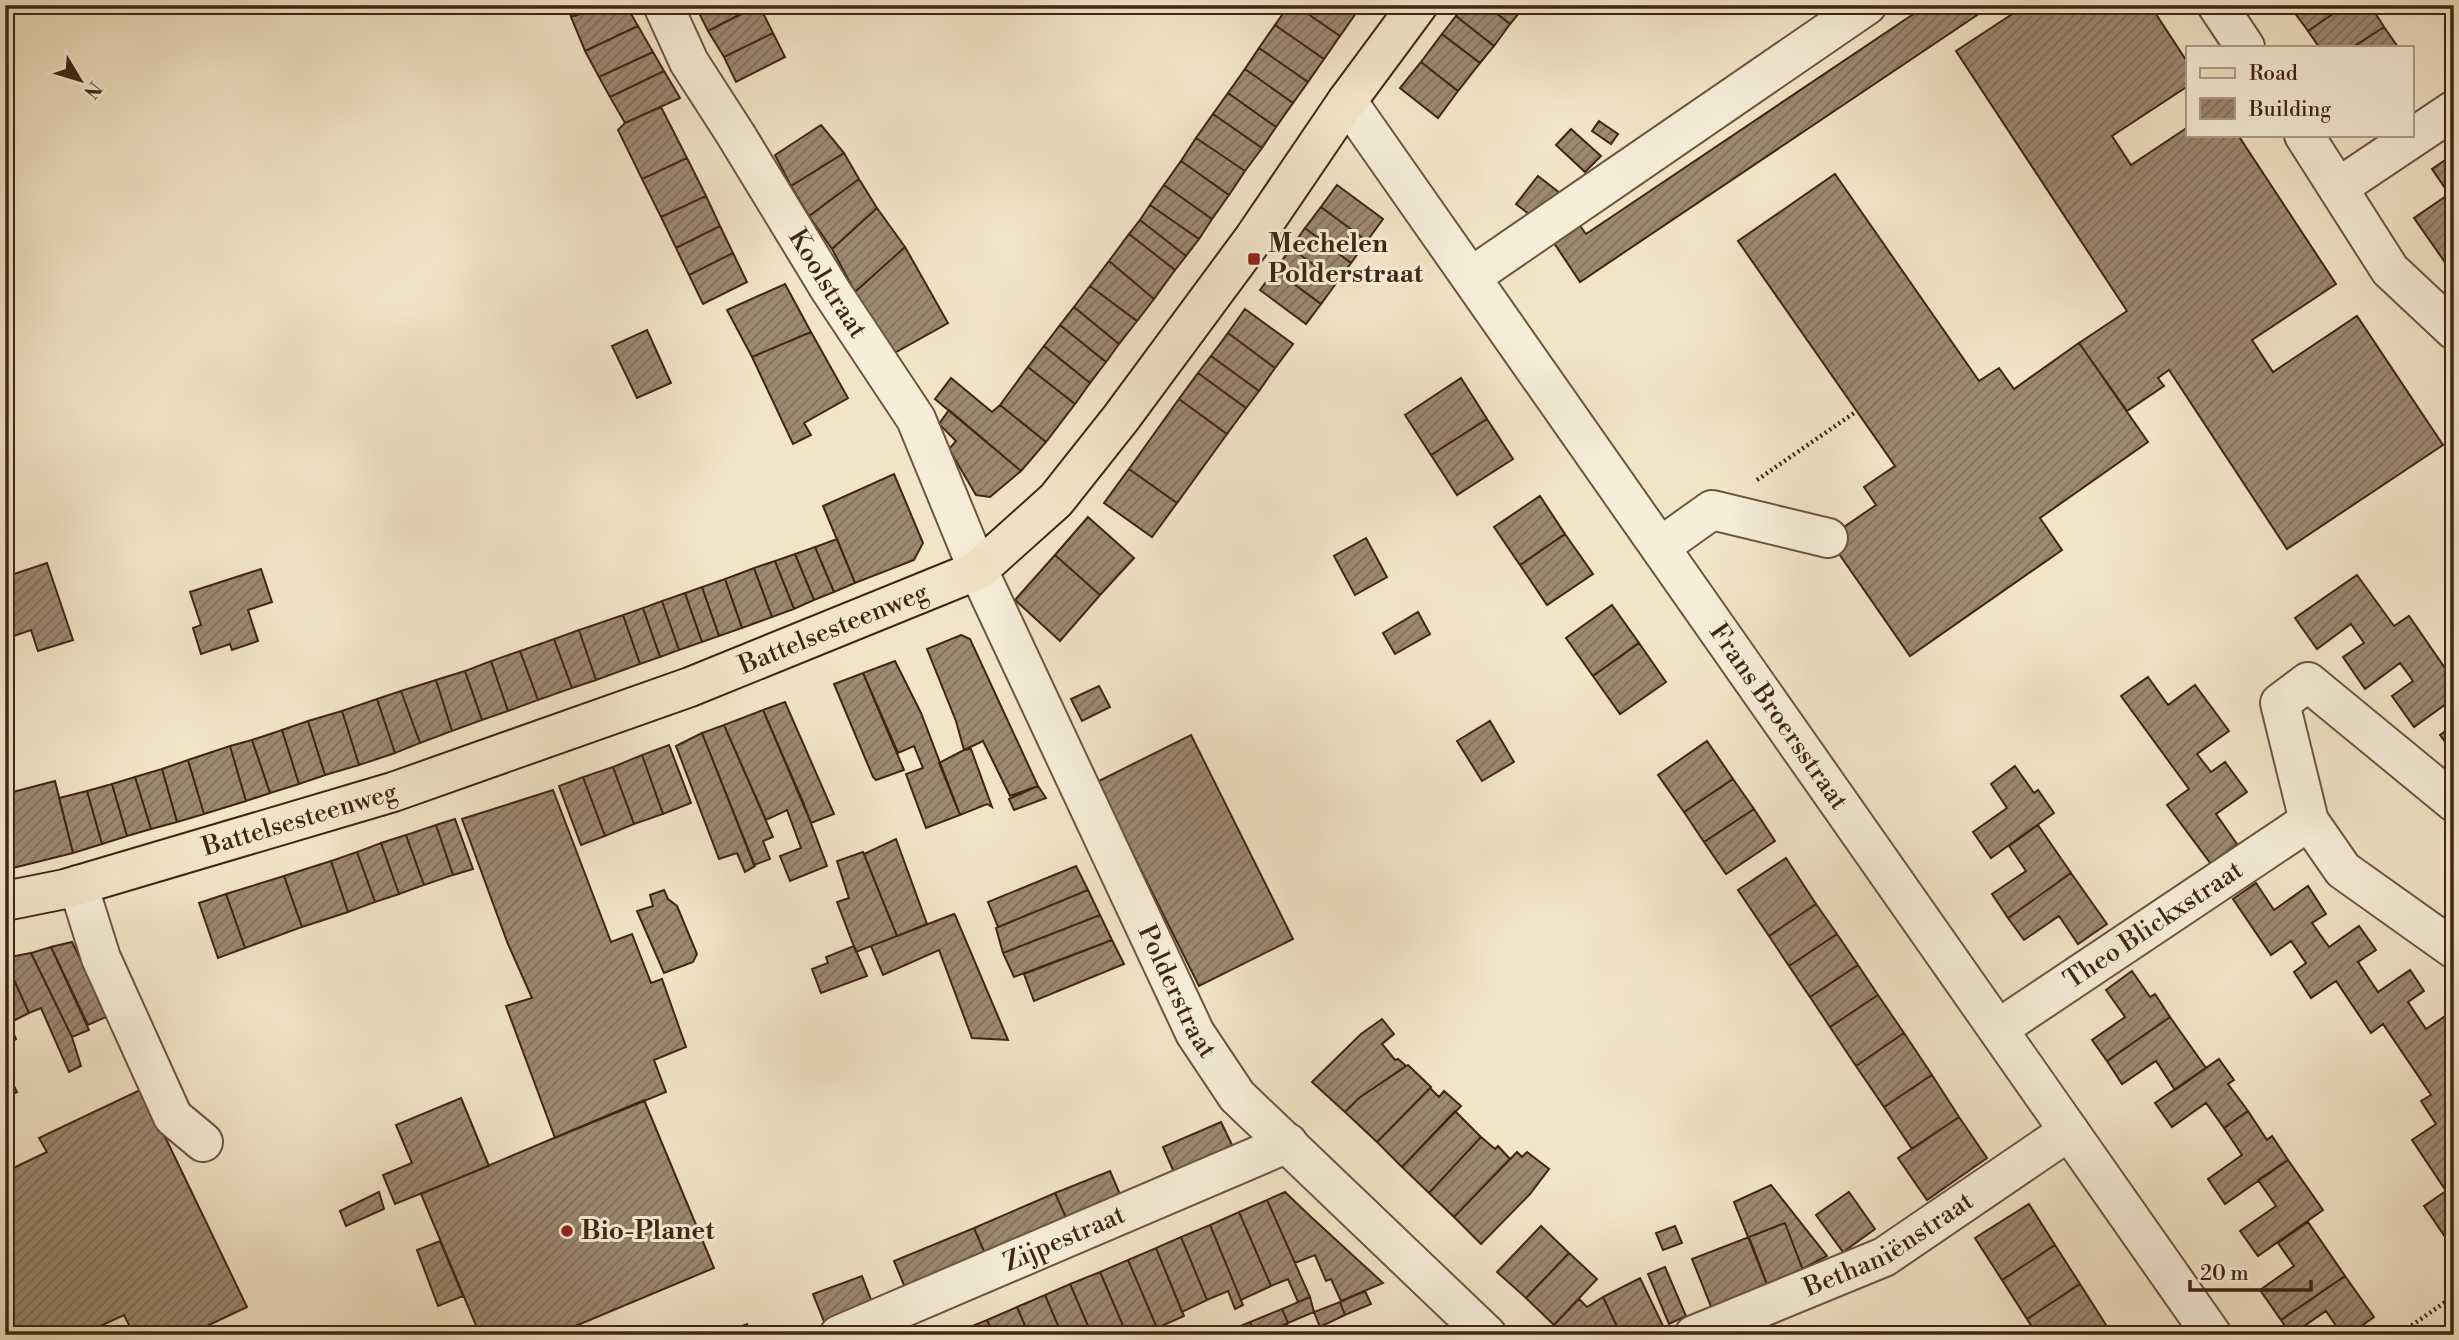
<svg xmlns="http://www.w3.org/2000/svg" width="2459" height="1340" font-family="'Libre Bodoni',serif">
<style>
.building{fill:url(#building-hatch);stroke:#402515;stroke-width:2}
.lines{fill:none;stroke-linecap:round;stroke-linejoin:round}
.minor-casing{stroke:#6c5541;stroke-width:42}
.major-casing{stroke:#402515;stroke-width:42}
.path{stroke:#402515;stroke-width:4.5;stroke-dasharray:2 3.5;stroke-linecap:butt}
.minor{stroke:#f7eeda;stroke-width:38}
.major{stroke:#f2e5c6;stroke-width:38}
.poi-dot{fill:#8f2418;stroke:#f7eeda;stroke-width:2.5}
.labels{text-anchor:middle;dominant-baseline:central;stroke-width:6;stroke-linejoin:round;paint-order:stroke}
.poi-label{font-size:26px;font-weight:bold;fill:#402515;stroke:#f7eeda;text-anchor:start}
.street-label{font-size:26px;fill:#402515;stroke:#f7eeda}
</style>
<defs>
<pattern id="building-hatch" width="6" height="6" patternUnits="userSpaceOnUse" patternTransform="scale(1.75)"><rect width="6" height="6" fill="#9d8971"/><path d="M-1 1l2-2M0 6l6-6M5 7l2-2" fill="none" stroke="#81705c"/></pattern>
</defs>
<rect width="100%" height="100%" fill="#f2e5c6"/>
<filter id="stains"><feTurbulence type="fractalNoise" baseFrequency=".00286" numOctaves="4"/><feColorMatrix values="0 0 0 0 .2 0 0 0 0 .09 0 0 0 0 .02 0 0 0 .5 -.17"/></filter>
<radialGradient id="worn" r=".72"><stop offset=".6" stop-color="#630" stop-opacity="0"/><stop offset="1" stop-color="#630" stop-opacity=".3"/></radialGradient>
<path class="building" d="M568 5H609L571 17Z
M609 5H626L638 26 585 51 571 17Z
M695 5H758L708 31Z
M759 5 773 33 724 57 708 31Z
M1289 5H1295L1340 36 1324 59 1275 25Z
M1295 5H1344L1356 13 1340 36Z
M1465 5H1486L1510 24 1494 46 1456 16Z
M1486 5H1524L1525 6 1510 24Z
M1927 5H1992L1580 282 1552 240 1578 223 1586 234Z
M2026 5H2150L2188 63V86L2112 136 2131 165 2188 127V135H2238L2336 284 2252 340 2273 372 2357 316 2443 445 2287 549 2169 370 2158 378 2164 386 2127 411 2079 343 2127 311 1956 51Z
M2289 5H2346L2308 31Z
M2346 5H2370L2384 27 2353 47H2319L2308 31Z
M1456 16 1494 46 1480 63 1442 34Z
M1275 25 1324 59 1308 82 1259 48Z
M638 26 653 52 599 77 585 51Z
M2384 27 2398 47H2353Z
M773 33 785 57 736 82 724 57Z
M1442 34 1480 63 1458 91 1421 62Z
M1259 48 1308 82 1293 103 1245 69Z
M653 52 664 71 610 97 599 77Z
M1421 62 1458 91 1438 118 1400 88Z
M1245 69 1293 103 1276 127 1228 93Z
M664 71 680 98 625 123 610 97Z
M1228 93 1276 127 1262 148 1213 114Z
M661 107 687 158 642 179 618 130 625 123Z
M1213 114 1262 148 1245 171 1196 138Z
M1599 121 1618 134 1611 144 1592 131Z
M821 125 844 153 791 186 775 155Z
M1571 129 1601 156 1585 172 1556 145Z
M1196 138 1245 171 1229 195 1181 161Z
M844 153 859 179 809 216 791 186Z
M2454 154V264L2449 268 2414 218 2449 194 2432 169Z
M687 158 706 196 661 217 642 179Z
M1181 161 1229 195 1212 219 1164 185Z
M1835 174 1979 381 1999 368 2014 389 2079 343 2148 442 2040 518 2062 550 1910 656 1828 538 1876 505 1864 487 1895 466 1738 241Z
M1538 176 1561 194 1539 222 1516 204Z
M859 179 877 208 832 249 809 216Z
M1164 185 1212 219 1199 239 1150 205Z
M1337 185 1383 219 1367 241 1321 207Z
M706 196 720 226 676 248 661 217Z
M1150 205 1199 239 1186 256 1140 220Z
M1321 207 1367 241 1351 263 1305 228Z
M877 208 905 247 855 292 832 249Z
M1140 220 1186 256 1175 270 1129 234Z
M720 226 733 253 689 275 676 248Z
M1305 228 1351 263 1337 282 1291 248Z
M1129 234 1175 270 1154 299 1109 261Z
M905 247 948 323 891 355 855 292Z
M1291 248 1337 282 1321 304 1275 270Z
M733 253 747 282 703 304 689 275Z
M1109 261 1154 299 1137 321 1090 286Z
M1275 270 1321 304 1306 324 1260 290Z
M785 284 811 332 752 357 727 310Z
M1090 286 1137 321 1119 344 1074 307Z
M1074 307 1119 344 1106 362 1060 325Z
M1245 309 1293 344 1275 368 1228 333Z
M1060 325 1106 362 1090 383 1044 346Z
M647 330 671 383 637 398 612 346Z
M811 332 848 398 804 423 811 435 793 444 752 357Z
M1228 333 1275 368 1259 391 1211 356Z
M1044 346 1090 383 1075 404 1028 367Z
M1211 356 1259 391 1246 408 1198 373Z
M1028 367 1075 404 1046 442 1000 405Z
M1198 373 1246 408 1227 434 1179 399Z
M951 378 992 412 1000 405 1046 442 1021 471 935 399Z
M1461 378 1487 419 1431 455 1405 415Z
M1179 399 1227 434 1177 503 1129 469Z
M949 410 1021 471 990 497 976 495 949 449 956 441 939 424Z
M1487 419 1513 459 1457 495 1431 455Z
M1129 469 1177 503 1152 537 1104 503Z
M894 474 923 543 914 560 855 583 823 506Z
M1540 496 1565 534 1520 565 1494 527Z
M1088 517 1134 558 1100 595 1055 555Z
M1565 534 1593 574 1547 605 1520 565Z
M1366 538 1387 577 1355 595 1334 556Z
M837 539 855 583 834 592 815 547Z
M815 547 834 592 814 600 795 554Z
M795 554 814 600 794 609 775 561Z
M1055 555 1100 595 1060 641 1015 600Z
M775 561 794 609 772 617 754 568Z
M47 563 73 640 38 651 31 630 14 636 5 611V577Z
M754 568 772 617 742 628 725 579Z
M261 569 272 602 248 610 258 641 232 650 230 644 201 654 193 628 201 625 190 592Z
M2357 575 2394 626 2409 616 2445 668 2454 662V715L2446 704 2414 727 2392 696 2413 681 2400 663 2365 689 2343 657 2364 643 2351 624 2317 649 2295 618Z
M725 579 742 628 719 636 702 587Z
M702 587 719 636 702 642 685 593Z
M685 593 702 642 679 650 662 601Z
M662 601 679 650 660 657 643 608Z
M1612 605 1639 643 1593 676 1566 638Z
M643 608 660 657 640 664 623 615Z
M1418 612 1430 634 1395 654 1383 633Z
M623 615 640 664 596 680 579 630Z
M579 630 596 680 572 688 554 639Z
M961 635 970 639 1038 786 1010 796 983 741 964 750 956 721 927 649Z
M554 639 572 688 538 700 520 651Z
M1639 643 1666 682 1620 714 1593 676Z
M520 651 538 700 508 711 491 661Z
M491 661 508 711 482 720 465 671Z
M895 661 921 713 960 815 926 828 906 774 923 768 914 746 898 753 863 673Z
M465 671 482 720 452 731 436 680Z
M863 673 904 770 876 780 873 777 834 684Z
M2148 677 2168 705 2195 685 2229 731 2197 754 2211 772 2225 762 2247 792 2216 814 2237 844 2211 864 2167 805 2189 789 2121 696Z
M436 680 452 731 420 743 401 691Z
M1099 686 1110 707 1082 721 1071 699Z
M401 691 420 743 395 753 377 699Z
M377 699 395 753 359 765 342 711Z
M785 702 834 814 811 823 763 710Z
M763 710 803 802 827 866 790 881 780 856 801 848 787 810 766 820 724 725Z
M342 711 359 765 325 775 308 721Z
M308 721 325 775 299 784 282 730Z
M1490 721 1514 762 1482 781 1457 741Z
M724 725 773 837 763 841 770 859 754 865 702 733Z
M2454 725V754L2440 735Z
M282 730 299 784 270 793 252 740Z
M702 733 755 866 745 872 737 853 719 859 676 746Z
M1191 735 1293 939 1199 986 1097 782Z
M252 740 270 793 246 801 230 746Z
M1707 741 1733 779 1684 812 1658 775Z
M669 745 691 803 663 814 642 755Z
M230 746 246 801 204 814 188 760Z
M971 749 992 807 987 804 960 815 939 763 964 750Z
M642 755 663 814 634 824 613 767Z
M188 760 204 814 177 822 162 769Z
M2015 766 2034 793 2038 790 2054 813 1991 858 1973 832 2007 808 1991 784Z
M613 767 634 824 605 836 583 777Z
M162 769 177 822 151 829 135 777Z
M135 777 151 829 127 836 112 784Z
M583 777 605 836 581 845 559 786Z
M1733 779 1754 809 1704 842 1684 812Z
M55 781 73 853 5 870V794Z
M112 784 127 836 102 844 87 791Z
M1038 786 1046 798 1014 810 1009 799Z
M553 790 611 942 632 934 651 983 662 979 686 1047 654 1060 666 1092 555 1138 506 1006 532 998 508 944 462 819Z
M87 791 102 844 73 853 59 798Z
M1754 809 1775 841 1726 874 1704 842Z
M455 819 473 869 453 875 436 825Z
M436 825 453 875 424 885 406 835Z
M2038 825 2071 873 2008 918 1992 894 2026 871 2009 846Z
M406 835 424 885 399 894 381 843Z
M896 839 927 924 897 936 864 854Z
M381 843 399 894 375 902 357 852Z
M357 852 375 902 348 912 331 861Z
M863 852 897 936 856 952 837 902 849 898 837 861Z
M1786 858 1816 904 1769 936 1738 890Z
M331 861 348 912 302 927 284 876Z
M1076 866 1088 890 998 927 988 902Z
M2071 873 2107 924 2078 944 2059 916 2024 940 2008 918Z
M284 876 302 927 245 948 226 894Z
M2256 883 2274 910 2308 886 2326 914 2312 923 2329 947 2359 926 2376 950 2358 962 2378 992 2410 970 2424 991 2408 1002 2426 1029 2454 1010V1250L2424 1206 2446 1191 2412 1140 2436 1124 2421 1101 2431 1095 2383 1024 2371 1033 2336 981 2311 998 2294 972 2306 963 2291 941 2271 955 2233 899Z
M664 890 668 899 677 906 697 954 693 962 664 973 637 911 653 906 650 895Z
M1088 890 1100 915 1003 953 996 928Z
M226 894 245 948 218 958 199 903Z
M1816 904 1837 934 1789 966 1769 936Z
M954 914 955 915 1008 1040 972 1038 939 950 883 975 871 946Z
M1100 915 1112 940 1014 977 1003 953Z
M1837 934 1858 965 1810 997 1789 966Z
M1112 940 1124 964 1034 1001 1024 974Z
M72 942 108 1016 88 1025 51 947Z
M854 946 867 976 821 993 812 969 828 963 826 957Z
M51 947 89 1030 72 1037 31 953Z
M31 953 72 1037 81 1066 69 1072 41 1008 29 1013 5 960V958Z
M5 960 29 1013 9 1023 16 1039 5 1045Z
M1858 965 1878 995 1830 1027 1810 997Z
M2132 971 2150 997 2155 994 2170 1017 2107 1061 2092 1040 2125 1017 2106 990Z
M1878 995 1904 1033 1856 1066 1830 1027Z
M2170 1017 2206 1068 2175 1090 2156 1061 2122 1084 2107 1061Z
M1382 1019 1394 1034 1382 1044 1395 1060 1398 1059 1406 1066 1359 1098 1345 1112 1312 1082 1361 1034Z
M1904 1033 1932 1075 1884 1107 1856 1066Z
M2219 1059 2234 1080 2228 1084 2248 1111 2224 1128 2206 1103 2172 1127 2155 1103Z
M1408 1065 1431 1087 1377 1142 1345 1112 1359 1098Z
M5 1068 17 1092 5 1098Z
M1932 1075 1959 1117 1912 1149 1884 1107Z
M1430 1088 1439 1097 1444 1091 1461 1106 1402 1167 1377 1142Z
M142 1089 247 1307 188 1335H134L124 1315 81 1335H5V1172L47 1152 39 1138Z
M461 1098 489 1166 395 1204 383 1175 412 1163 396 1125Z
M644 1100 714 1268 554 1335H480L421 1194Z
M1455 1111 1481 1137 1429 1193 1402 1167Z
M2248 1111 2267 1140 2272 1136 2288 1160 2225 1204 2208 1179 2242 1155 2224 1128Z
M1959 1117 1987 1158 1927 1200 1898 1158Z
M1221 1122 1235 1151 1176 1177 1163 1147Z
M1481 1137 1495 1149 1498 1146 1510 1159 1454 1217 1429 1193Z
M1517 1152 1522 1157 1527 1152 1549 1169 1530 1194 1481 1244 1454 1217Z
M2288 1160 2323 1210 2258 1256 2240 1231 2276 1206 2258 1180Z
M1110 1171 1122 1199 1068 1222 1055 1193Z
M1771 1185 1827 1256 1768 1287 1734 1202Z
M379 1192 384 1209 346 1226 340 1211Z
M1285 1192 1310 1216 1383 1283 1341 1301 1331 1279 1326 1281 1315 1255 1295 1263 1267 1200Z
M1849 1192 1875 1229 1843 1252 1816 1215Z
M1055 1193 1068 1222 986 1256 974 1228Z
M1267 1200 1310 1297 1298 1302 1288 1279 1271 1286 1239 1212Z
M2029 1204 2055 1245 2002 1280 1975 1238Z
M1239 1212 1271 1286 1241 1300 1210 1225Z
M2308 1222 2345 1276 2281 1320 2260 1290 2294 1266 2278 1243Z
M1785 1223 1804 1273 1768 1287 1749 1237Z
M1210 1225 1243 1305 1235 1309 1228 1291 1207 1300 1181 1237Z
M1541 1226 1569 1253 1526 1298 1497 1272Z
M1675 1226 1682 1243 1663 1250 1656 1233Z
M974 1228 986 1256 906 1290 894 1261Z
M1181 1237 1207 1300 1182 1312 1156 1248Z
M1749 1237 1768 1287 1712 1309 1692 1259Z
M440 1241 463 1296 438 1306 417 1250Z
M2055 1245 2080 1284 2027 1319 2002 1280Z
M1156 1248 1184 1316 1157 1328 1128 1260Z
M1569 1253 1597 1279 1554 1325 1526 1298Z
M1128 1260 1157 1328 1142 1335H1127L1100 1272Z
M1665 1267 1686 1316 1669 1324 1648 1274Z
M1100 1272 1127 1335H1092L1070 1284Z
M862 1276 873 1305 825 1324 813 1294Z
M2345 1276 2374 1317 2349 1335H2342L2326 1311 2291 1335 2281 1320Z
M1640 1278 1664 1328 1649 1335H1621L1603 1297Z
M1070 1284 1092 1335H1062L1045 1295Z
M2080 1284 2106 1325 2091 1335H2037L2027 1319Z
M1365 1291 1371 1304 1345 1315 1340 1302Z
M1045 1295 1062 1335H1029L1017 1307Z
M1310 1297 1314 1312 1288 1323 1282 1309Z
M1603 1297 1621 1335H1563L1554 1325 1579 1299 1587 1307Z
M1340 1302 1345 1315 1320 1327 1314 1312Z
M1017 1307 1029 1335H994L987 1320Z
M1282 1309 1288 1323 1261 1335H1256L1250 1322Z
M987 1320 994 1335H962L960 1331Z
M1250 1322 1256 1335H1227L1226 1332Z
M747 1324 751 1335H720Z
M1287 1324 1292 1335H1261Z
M2106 1325 2113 1335H2091Z"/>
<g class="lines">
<defs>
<g id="minor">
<path id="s1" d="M663 5 689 62 736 135 831 291 916 419 978 570 1195 1033 1237 1096 1487 1335"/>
<path d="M2217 5 2245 47"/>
<path id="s2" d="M1347 101 2212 1335"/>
<path d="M2304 135 2390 270 2454 330"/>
<path d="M2339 187 2454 110"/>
<path d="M1471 277 1867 5"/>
<path d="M1660 547 1712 510 1828 538"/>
<path d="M2454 802 2308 682 2280 703 2309 821 2343 870 2454 949"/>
<path d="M78 885 101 958 173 1117 203 1142"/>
<path id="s3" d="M1998 1029 2309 821"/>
<path id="s4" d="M839 1335 1288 1143"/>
<path id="s5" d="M1694 1335 1884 1257 2069 1131"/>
</g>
<g id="major">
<path id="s6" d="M5 901 65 889 393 792 690 687 978 570 1056 500 1121 418 1254 238 1347 101 1418 5"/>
</g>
</defs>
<use href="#minor" class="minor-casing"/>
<use href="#major" class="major-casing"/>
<path class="path" d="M2452 5 2454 8
M1757 480 1857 411
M2398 1335 2454 1296"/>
<use href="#minor" class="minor"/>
<use href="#major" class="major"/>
</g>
<g class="poi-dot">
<rect x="1247" y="252" width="14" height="14" rx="3.5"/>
<circle cx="567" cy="1231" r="7"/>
</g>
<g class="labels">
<g class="poi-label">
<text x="1268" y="244">Mechelen<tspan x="1268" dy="30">Polderstraat</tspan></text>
<text x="581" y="1231">Bio-Planet</text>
</g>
<g class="street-label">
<text stroke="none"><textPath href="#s1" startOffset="324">Koolstraat</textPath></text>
<text stroke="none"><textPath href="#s6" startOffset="873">Battelsesteenweg</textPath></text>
<text stroke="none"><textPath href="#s2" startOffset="752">Frans Broersstraat</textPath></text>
<text stroke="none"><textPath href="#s6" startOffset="306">Battelsesteenweg</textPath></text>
<text stroke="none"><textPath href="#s3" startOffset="187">Theo Blickxstraat</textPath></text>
<text stroke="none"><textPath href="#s1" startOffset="1115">Polderstraat</textPath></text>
<text stroke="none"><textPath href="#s4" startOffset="245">Zijpestraat</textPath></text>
<text stroke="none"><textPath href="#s5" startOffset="215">Bethaniënstraat</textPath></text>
</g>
</g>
<rect width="2459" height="1340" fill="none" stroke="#f2e5c6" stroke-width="28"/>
<rect x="7" y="7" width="2445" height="1326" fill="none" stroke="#402515" stroke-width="3.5"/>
<rect x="14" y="14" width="2431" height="1312" fill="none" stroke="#402515" stroke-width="2"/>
<rect x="2186" y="46" width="228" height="91" fill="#f7eeda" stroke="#ae9e8b" stroke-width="2"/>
<rect x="2200" y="68" width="35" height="10" fill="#f2e5c6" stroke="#ae9e8b" stroke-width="2"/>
<text x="2249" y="80" font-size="21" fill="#402515">Road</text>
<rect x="2200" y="98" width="35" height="21" fill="url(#building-hatch)" stroke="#ae9e8b" stroke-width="2"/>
<text x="2249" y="116" font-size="21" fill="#402515">Building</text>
<g transform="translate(80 80) rotate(128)" stroke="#f7eeda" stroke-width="5" paint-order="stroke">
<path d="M0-5L12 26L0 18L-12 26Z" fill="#402515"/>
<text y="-10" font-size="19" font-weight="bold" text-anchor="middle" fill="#402515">N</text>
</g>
<path d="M2190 1280v10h121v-10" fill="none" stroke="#402515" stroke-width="3.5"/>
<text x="2200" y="1280" font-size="21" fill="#402515" stroke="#f7eeda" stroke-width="5" paint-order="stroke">20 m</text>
<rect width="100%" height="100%" filter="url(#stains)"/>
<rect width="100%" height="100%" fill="url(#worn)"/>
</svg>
